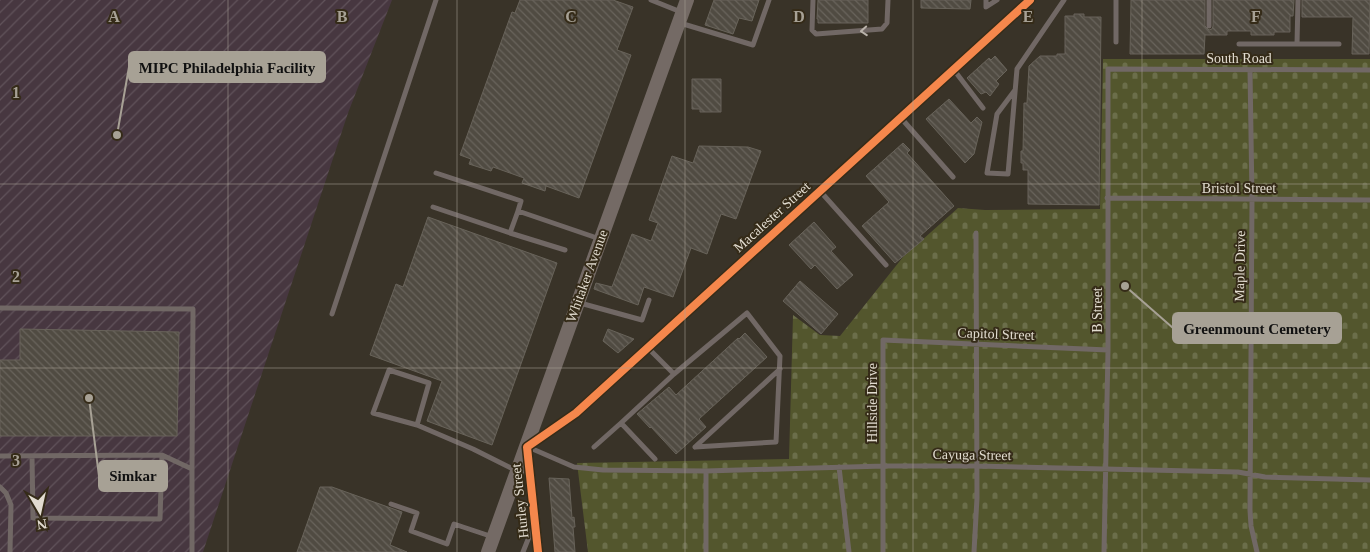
<svg xmlns="http://www.w3.org/2000/svg" width="1370" height="552" font-family="'Times New Roman',serif">
<style>
.industrial{fill:url(#industrial-furrows)}
.cemetery{fill:url(#cemetery-stones)}
.building{fill:url(#building-back-hatch);stroke:#68635a}
.lines{fill:none;stroke-linecap:round;stroke-linejoin:round}
.lane{stroke:#716865;stroke-width:5}
.street{stroke:#716865;stroke-width:10}
.secondary{stroke:#746a65;stroke-width:14}
.cycleway-casing{stroke:#352b18;stroke-width:11}
.cycleway{stroke:#f5874c;stroke-width:8}
.oneway{stroke:#bab3ab}
.grid{fill:none;stroke:#a7a195;stroke-width:1;stroke-opacity:0.55}
.labels{text-anchor:middle;dominant-baseline:central;stroke-width:4;stroke-linejoin:round;paint-order:stroke}
.street-label{font-size:14px;fill:#e2dcd0;stroke:#352b18}
.grid-label{font-size:16px;text-anchor:middle;font-weight:bold;fill:#a7a195;stroke:#352b18;stroke-width:4;stroke-linejoin:round;paint-order:stroke}
.leader{fill:none;stroke:#a7a195;stroke-width:2}
.callout-dot{fill:#a7a195;stroke:#352b18;stroke-width:2}
.callout{fill:#a7a195;stroke:#a7a195;stroke-width:2}
.callout-label{font-size:15px;text-anchor:middle;font-weight:bold;fill:#111}
</style>
<defs>
<pattern id="industrial-furrows" width="10" height="10" patternUnits="userSpaceOnUse" patternTransform="scale(1.25)"><rect width="10" height="10" fill="#473740"/><path d="M-1 1l2-2M0 10L10 0M9 11l2-2" fill="none" stroke="#61535b"/></pattern>
<pattern id="cemetery-stones" width="16" height="16" patternUnits="userSpaceOnUse" patternTransform="scale(1.25)"><rect width="16" height="16" fill="#53562d"/><path d="M2 7V4a2 2 0 0 1 4 0v3zM10 15v-3a2 2 0 0 1 4 0v3z" fill="#6b6e4a"/></pattern>
<pattern id="building-back-hatch" width="6" height="6" patternUnits="userSpaceOnUse" patternTransform="scale(1.25)"><rect width="6" height="6" fill="#504b42"/><path d="M-1 5l2 2M0 0l6 6M5-1l2 2" fill="none" stroke="#69645c"/></pattern>
</defs>
<rect width="100%" height="100%" fill="#393328"/>
<path class="industrial" d="M0 0H392L348 113 203 552H0Z"/>
<path class="cemetery" d="M1103 59H1370V552H588L577 463 789 459 793 315 820 335 840 336 903 257 958 208 985 210 1100 209Z"/>
<path class="building" d="M520 0H613L633 7 617 50 631 55 579 198 546 186 545 191 522 183 524 178 493 167 491 171 469 164 471 159 460 155 512 12 515 13Z
M714 0H759L752 21 739 18 733 34 705 25Z
M818 0H868V23H818V19H817Z
M921 0H971L970 9 921 8Z
M1131 0H1205V26L1209 30 1212 29 1213 26V0H1294L1293 16H1290V32H1274V35H1251V31H1227V35H1205L1204 54H1130Z
M1302 0H1370L1369 54H1352L1353 17H1302Z
M1074 14H1084V17H1101L1099 205 1028 204V170H1023V163H1021V151H1023L1024 103H1027L1029 66 1040 56H1057V54H1065V16H1074Z
M995 56 1007 70 996 81 999 84 990 96 986 92 981 94 967 78 989 58 991 60Z
M692 79H721V112H700V109H692Z
M949 99 971 123 977 117 982 122 974 154 965 163 926 119Z
M903 143 910 150 907 153 954 206 920 236 924 239 895 263 862 226 889 202 866 176Z
M699 146 748 147 761 151 736 219 721 214 707 254 691 248 673 297 644 287 638 305 594 289 596 283 612 287 632 234 651 241 658 223 649 220 672 156 693 163Z
M428 217 557 263 492 445 427 421 442 381 370 355 396 284 403 287Z
M814 222 836 247 831 251 853 275 837 289 815 265 811 269 789 245Z
M800 281 838 314 821 334 783 301Z
M20 329 179 332 177 436H0V360H20Z
M608 329 634 339 618 353 603 341Z
M745 333 767 357 699 419 706 427 676 454 651 427 650 428 637 414 669 387 676 395 738 338 739 339Z
M549 478 569 479 572 518 574 517 575 527H573L575 552H555Z
M320 487H332L402 512 390 545 407 552H297Z"/>
<g class="lines">
<path class="lane" d="M651 0 681 12
M813 0 812 30 816 34 882 29 887 23 888 0
M986 0V7L997 0
M680 23 753 45 769 0
M1209 26V0
M1116 42V0
M1239 44H1339
M1297 44 1298 0
M954 70 983 108
M1250 70 1252 199 1250 510 1251 526 1257 552
M1015 90 997 114 987 173 1008 174 1017 69 1064 0
M901 118 953 177
M436 173 521 201 518 211
M820 191 886 265
M1107 198 1370 200
M433 207 510 233 518 211 600 239
M510 233 565 250
M580 303 642 320 649 300
M0 308 193 309 192 469 162 455 0 456
M332 314 436 0
M648 348 674 374 747 313 780 356 776 442 695 447
M417 425 373 413 389 370 429 383 417 425 473 449 515 470
M528 447 574 467 603 470 706 471 884 466H977L1238 472 1265 477 1370 480
M594 447 621 423
M695 447 780 369
M32 456 33 518 160 519 162 455
M655 459 621 423 674 374
M839 467 849 552
M0 487 6 493 11 505 10 552
M391 504 417 513 411 531 447 544 454 524 493 537
M192 552V469
M523 552 533 527
M706 552V471
M883 552V340L1108 350
M974 552 977 498 976 233
M1104 552 1108 350V69L1370 70"/>
<path class="street" d="M538 552 527 447 576 413 1030 0"/>
<path class="secondary" d="M488 552 687 0"/>
<defs>
<path id="cycleway" d="M538 552 527 447 576 413 1030 0"/>
</defs>
<use href="#cycleway" class="cycleway-casing"/>
<use href="#cycleway" class="cycleway"/>
</g>
<defs><path id="oneway-chevron" d="M-2-3.5L2.5 0L-2 3.5" fill="none" stroke-width="1.6" stroke-linecap="round" stroke-linejoin="round" transform="scale(1.25)"/></defs>
<use class="oneway" href="#oneway-chevron" transform="translate(864 31) rotate(176)"/>
<path class="grid" d="M228 0V552M457 0V552M685 0V552M913 0V552M1142 0V552M0 184H1370M0 368H1370"/>
<g class="labels">
<g class="street-label">
<text x="1239" y="58">South Road</text>
<text x="1239" y="188">Bristol Street</text>
<text transform="translate(772 217) rotate(-42)">Macalester Street</text>
<text transform="translate(1240 266) rotate(-89)">Maple Drive</text>
<text transform="translate(587 276) rotate(-70)">Whitaker Avenue</text>
<text transform="translate(1097 310) rotate(-90)">B Street</text>
<text transform="translate(996 334) rotate(2)">Capitol Street</text>
<text transform="translate(872 403) rotate(-90)">Hillside Drive</text>
<text transform="translate(972 455) rotate(1)">Cayuga Street</text>
<text transform="translate(520 501) rotate(-96)">Hurley Street</text>
</g>
</g>
<g class="grid-label">
<text x="114" y="22">A</text>
<text x="342" y="22">B</text>
<text x="571" y="22">C</text>
<text x="799" y="22">D</text>
<text x="1028" y="22">E</text>
<text x="1256" y="22">F</text>
<text x="16" y="98">1</text>
<text x="16" y="282">2</text>
<text x="16" y="466">3</text>
</g>
<path class="leader" d="M117 135L129 67M1125 286L1173 328M89 398L99 476"/>
<g class="callout-dot">
<circle cx="117" cy="135" r="5"/>
<circle cx="1125" cy="286" r="5"/>
<circle cx="89" cy="398" r="5"/>
</g>
<g class="callout">
<rect x="129" y="52" width="196" height="30" rx="5"/>
<rect x="1173" y="313" width="168" height="30" rx="5"/>
<rect x="99" y="461" width="68" height="30" rx="5"/>
</g>
<g class="callout-label">
<text x="227" y="73">MIPC Philadelphia Facility</text>
<text x="1257" y="334">Greenmount Cemetery</text>
<text x="133" y="481">Simkar</text>
</g>
<g transform="translate(40 512) rotate(171)" stroke="#352b18" stroke-width="4" paint-order="stroke">
<path d="M0-4L9 19L0 12L-9 19Z" fill="#e2dcd0"/>
<text y="-8" font-size="14" font-weight="bold" text-anchor="middle" fill="#e2dcd0">N</text>
</g>
</svg>
